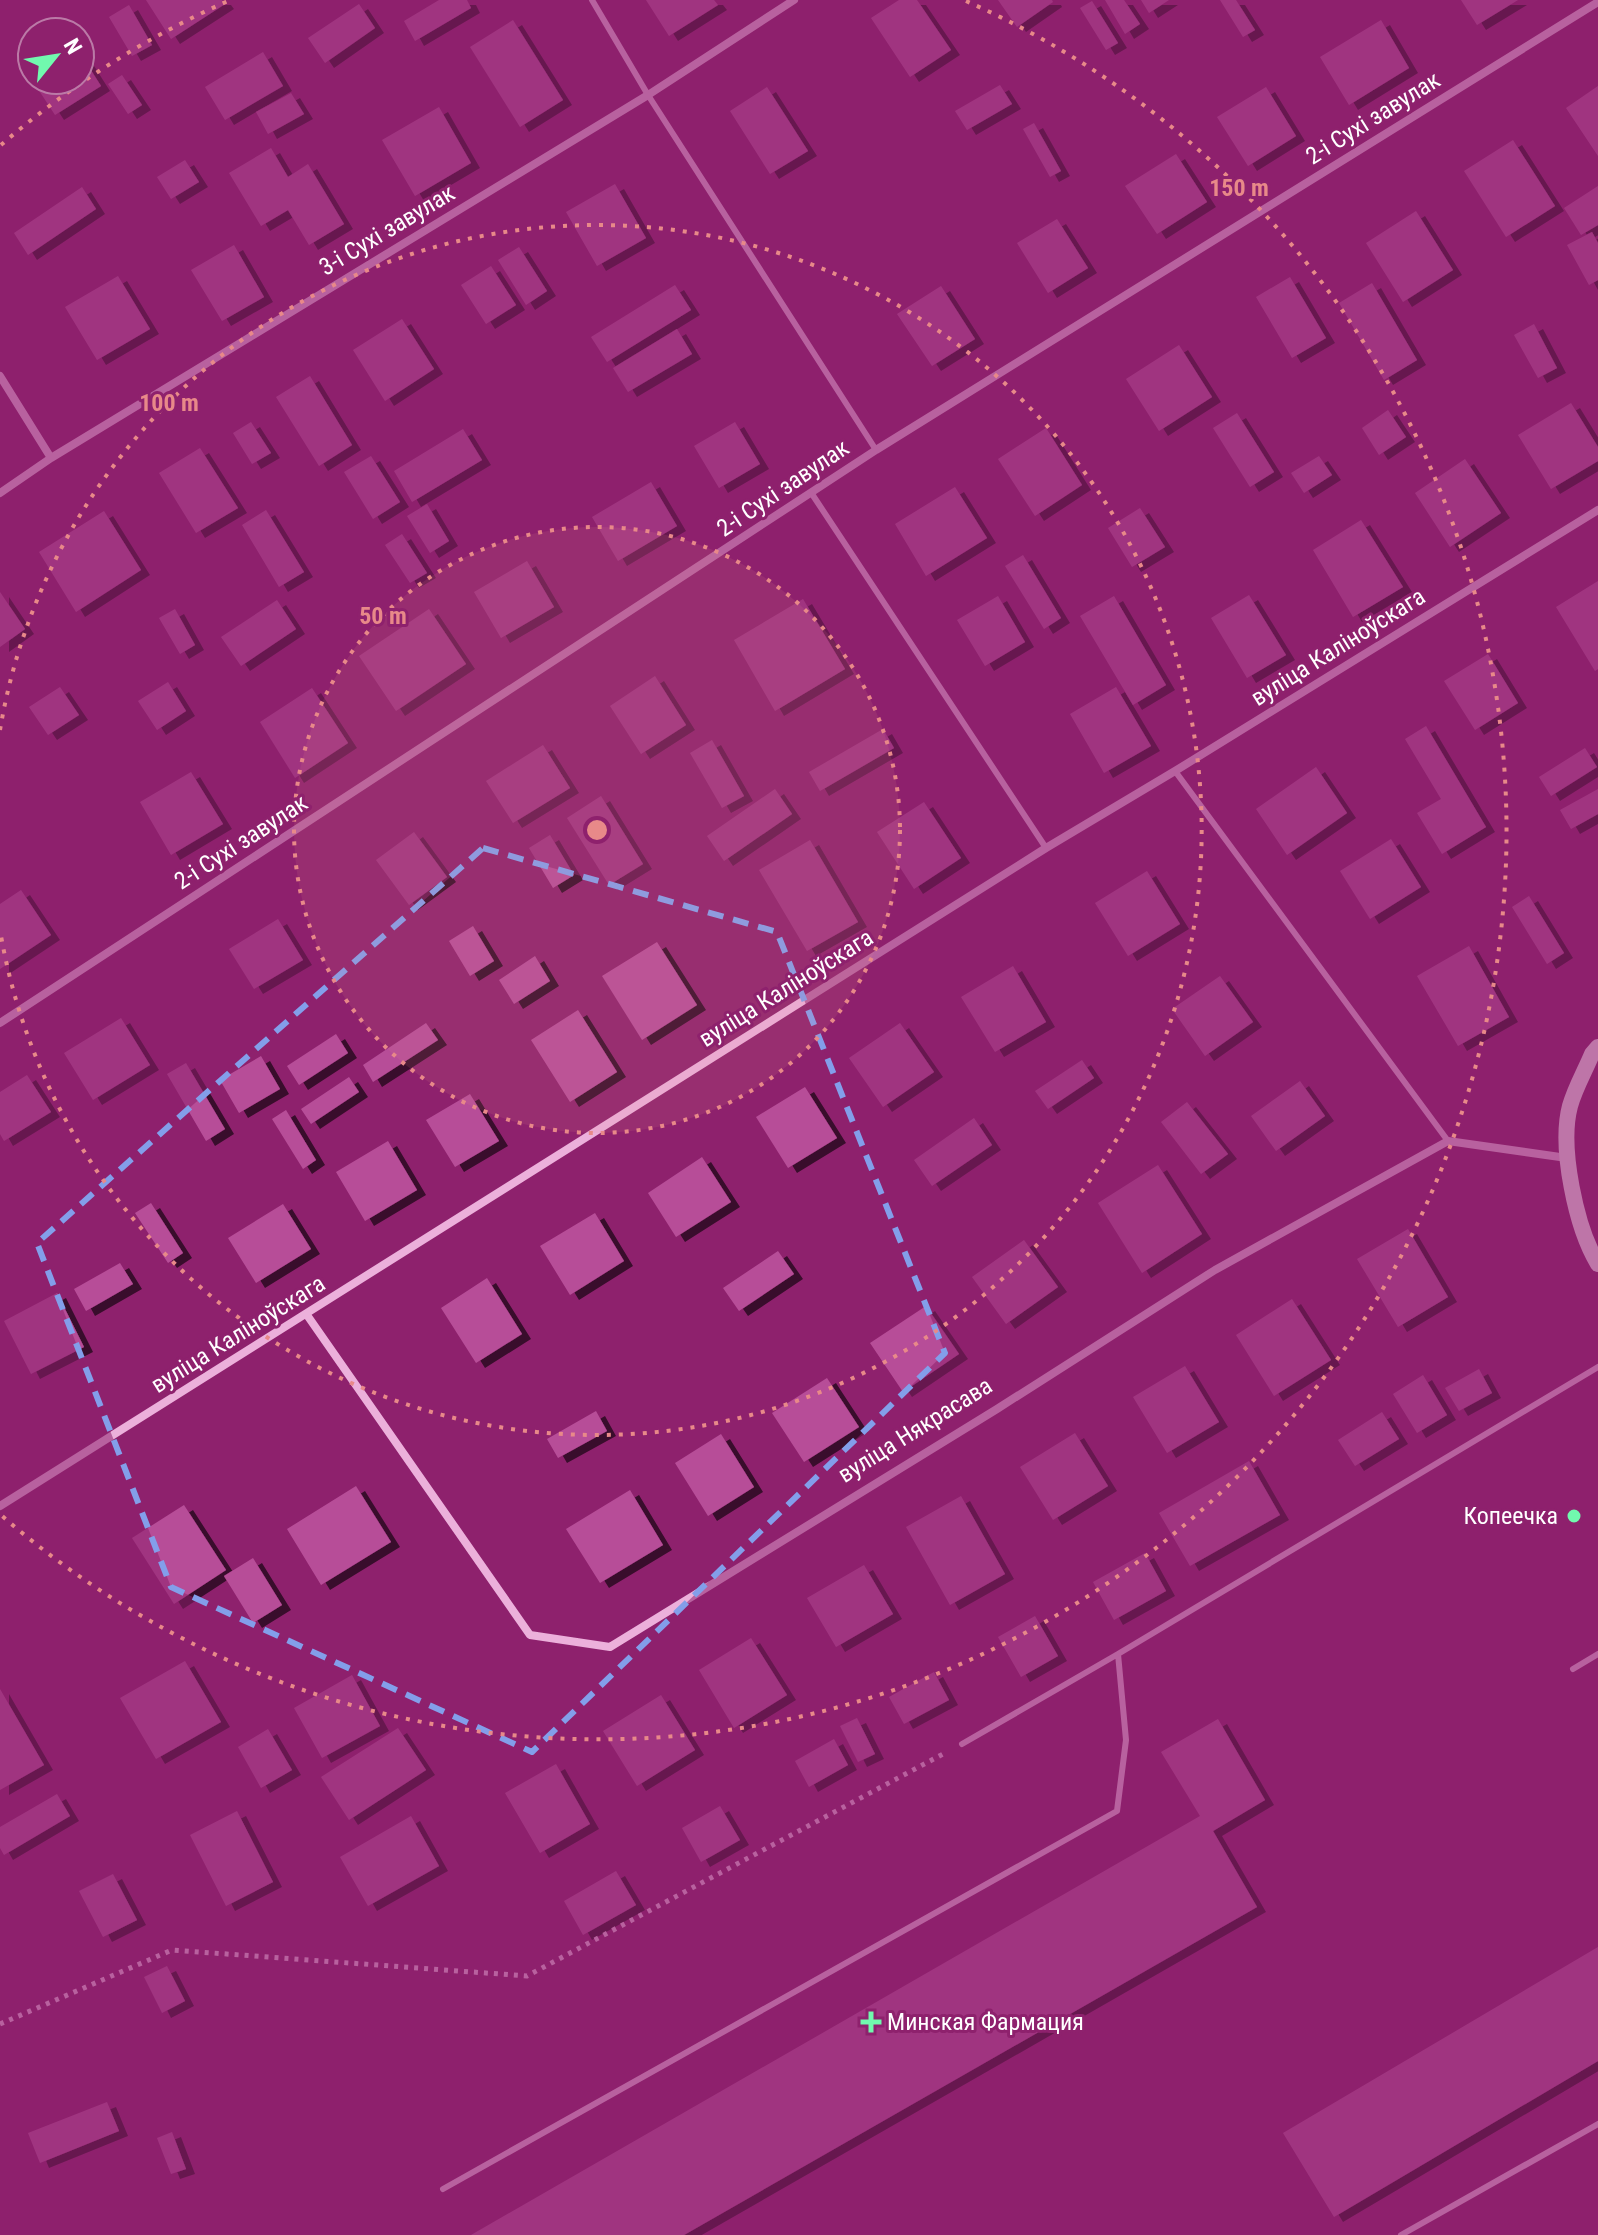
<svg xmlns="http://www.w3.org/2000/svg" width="1598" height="2235" font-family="'Roboto Condensed',sans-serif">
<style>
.building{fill:#b74e98;filter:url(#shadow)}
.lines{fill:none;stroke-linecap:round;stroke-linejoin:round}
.path{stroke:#ecb0db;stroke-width:5;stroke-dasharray:4 6;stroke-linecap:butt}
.lane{stroke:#ecb0db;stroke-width:6}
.street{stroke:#ecb0db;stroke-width:8}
.secondary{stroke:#f9dcf0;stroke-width:16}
.marked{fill:none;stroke:#839eea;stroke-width:6;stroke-dasharray:16 10;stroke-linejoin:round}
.ring{fill:none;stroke:#e88989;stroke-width:4;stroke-dasharray:4 8}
.poi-dot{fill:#71f9ae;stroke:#8e216d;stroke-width:3}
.labels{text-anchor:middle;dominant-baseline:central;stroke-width:6;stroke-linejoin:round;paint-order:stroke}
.street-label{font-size:24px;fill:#fff;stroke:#8e216d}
.poi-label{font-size:24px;fill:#fff;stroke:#8e216d;text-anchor:end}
.centre{fill:#e88989;stroke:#8e216d;stroke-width:4}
.ring-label{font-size:24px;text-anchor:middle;font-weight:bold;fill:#e88989;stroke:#8e216d;stroke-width:6;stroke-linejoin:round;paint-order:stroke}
</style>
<defs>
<filter id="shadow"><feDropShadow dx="9" dy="5" stdDeviation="0" flood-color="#0009"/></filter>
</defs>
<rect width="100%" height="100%" fill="#8e216d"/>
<path class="building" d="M146 0H222L225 4 171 39Z
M439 0H467L471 8 415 41 404 21Z
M646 0H714L718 5 669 36Z
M899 0H917L951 50 910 77 871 18Z
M998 0H1052L1053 2 1017 27Z
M1105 0H1124L1140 24 1125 34Z
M1141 0H1169L1149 13Z
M1220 0H1236L1255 30 1243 37Z
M1461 0H1518L1477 25Z
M1092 1 1118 43 1106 50 1080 8Z
M359 4 375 28 325 63 308 38Z
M129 5 152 45 132 56 109 17Z
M513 20 563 100 520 127 470 47Z
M1381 20 1409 68 1349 105 1320 57Z
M263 52 283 86 225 120 205 87Z
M80 53 101 86 55 115 25 69 32 65V80H80Z
M122 75 142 105 128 114 108 84Z
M1000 85 1012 104 967 130 955 111Z
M1598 86V156L1566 108Z
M767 87 808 151 770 174 730 111Z
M1266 87 1296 136 1248 166 1217 117Z
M291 93 304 114 268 134 256 112Z
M439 107 471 163 415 196 382 140Z
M1034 123 1061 171 1050 177 1023 129Z
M1513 140 1555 206 1506 237 1464 171Z
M271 148 288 177 308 164 344 224 309 245 288 210 261 226 229 173Z
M1176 154 1207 202 1157 234 1125 186Z
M185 160 199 182 171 199 157 177Z
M615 184 646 238 597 266 566 212Z
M1598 186V225L1581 235 1564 208Z
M82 187 96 209 28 255 14 233Z
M1416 211 1453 270 1403 302 1366 243Z
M1057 219 1088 268 1048 293 1017 243Z
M1592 232 1598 243V280L1589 285 1567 245Z
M234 245 264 297 222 321 191 270Z
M519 247 547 291 526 305 498 260Z
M491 266 516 305 486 324 461 285Z
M118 276 150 329 97 360 65 307Z
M1290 277 1326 338 1292 358 1256 297Z
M1372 283 1417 360 1384 380 1339 303Z
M675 285 691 310 607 362 591 337Z
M941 286 975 339 932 366 897 314Z
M402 319 434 369 385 401 353 350Z
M1534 324 1557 368 1538 378 1514 335Z
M677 329 692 354 628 392 613 368Z
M1179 345 1212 397 1159 431 1126 379Z
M310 376 352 445 319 466 276 397Z
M1571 403 1598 447V461L1551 489 1518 435Z
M1388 410 1406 437 1379 455 1362 428Z
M1237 413 1274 472 1250 487 1213 428Z
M251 422 271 453 252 464 233 433Z
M735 422 760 464 719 488 694 446Z
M1046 428 1082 485 1035 516 998 459Z
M463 429 482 460 412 502 394 471Z
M200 448 238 508 196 533 159 473Z
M371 456 400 502 373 519 344 472Z
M1319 456 1332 475 1304 493 1291 473Z
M1465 459 1501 513 1450 547 1415 493Z
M651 482 677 526 618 561 592 517Z
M955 487 987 538 926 576 895 524Z
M427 504 449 541 430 553 407 516Z
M1140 508 1165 547 1132 567 1108 528Z
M266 510 304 572 279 587 242 525Z
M104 511 141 570 76 612 39 552Z
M1361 520 1403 587 1353 617 1313 550Z
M402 534 427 573 410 583 385 545Z
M1023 555 1061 618 1044 629 1005 566Z
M527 561 554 607 501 638 474 592Z
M1598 581V669L1595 671 1556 607Z
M0 592 25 629 0 647Z
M1249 595 1286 655 1247 678 1211 618Z
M998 596 1025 642 985 666 957 620Z
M1114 596 1166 685 1133 705 1080 616Z
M803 599 845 669 775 711 734 640Z
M277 600 296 629 241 666 221 637Z
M175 609 195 645 180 654 159 618Z
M429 609 466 664 396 711 359 656Z
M1488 654 1518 703 1475 730 1444 681Z
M655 676 686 725 641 754 610 706Z
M168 682 186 711 157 730 138 701Z
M60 687 79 715 48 735 29 707Z
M1116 687 1151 746 1104 773 1070 714Z
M312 688 348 743 295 778 260 722Z
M1426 726 1486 827 1442 854 1417 813 1441 799 1405 739Z
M883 729 894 748 820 791 809 772Z
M712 740 744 796 722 808 690 753Z
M543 745 570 788 513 823 486 781Z
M1585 748 1597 767 1551 796 1539 777Z
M1316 767 1347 813 1287 855 1256 809Z
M191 772 223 824 171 855 140 802Z
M775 789 792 814 724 861 707 836Z
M1598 789V814L1571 829 1560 810Z
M601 796 643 864 609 885 567 818Z
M924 802 961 858 914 889 877 832Z
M414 832 447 877 409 905 376 860Z
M550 835 574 875 553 888 529 848Z
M1391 839 1421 887 1370 919 1340 871Z
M810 840 858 922 807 951 759 870Z
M1147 871 1180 924 1128 956 1095 903Z
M21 890 51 935 0 969V904Z
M1529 896 1564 953 1547 964 1512 907Z
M278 919 303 960 254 989 229 949Z
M473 926 494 961 470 976 449 941Z
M657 942 697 1005 642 1040 602 976Z
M1469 946 1509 1017 1458 1046 1417 976Z
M535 956 550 981 514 1004 499 980Z
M1013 966 1046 1022 995 1052 961 997Z
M1220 976 1253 1022 1205 1056 1172 1009Z
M578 1010 617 1072 570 1102 531 1040Z
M121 1018 150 1065 93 1100 64 1053Z
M426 1023 438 1040 373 1082 363 1065Z
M900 1023 934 1072 883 1107 849 1058Z
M336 1034 348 1053 299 1085 287 1066Z
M261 1056 280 1089 239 1113 220 1080Z
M1082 1060 1094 1078 1048 1109 1035 1091Z
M186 1063 225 1129 206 1141 167 1074Z
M27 1075 51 1112 4 1141 0 1134V1092Z
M349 1077 359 1092 311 1124 301 1109Z
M1300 1081 1325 1116 1276 1151 1251 1116Z
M805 1087 837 1138 788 1168 756 1117Z
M470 1094 499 1141 455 1167 426 1120Z
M1187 1102 1228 1154 1201 1174 1161 1122Z
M286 1110 316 1160 303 1169 272 1119Z
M974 1118 992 1145 932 1186 914 1160Z
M388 1141 417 1190 365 1221 336 1172Z
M702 1157 731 1202 676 1237 648 1193Z
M1158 1165 1202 1234 1142 1273 1098 1203Z
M151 1203 183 1253 168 1263 135 1213Z
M283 1204 311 1249 256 1283 228 1238Z
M595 1213 624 1261 570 1295 540 1246Z
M1408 1229 1448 1297 1398 1327 1357 1259Z
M1024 1240 1058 1287 1006 1324 972 1277Z
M778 1251 794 1274 739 1311 723 1288Z
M120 1263 133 1284 86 1311 74 1289Z
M487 1278 522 1334 476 1363 441 1308Z
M57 1293 84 1347 31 1374 4 1321Z
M1292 1299 1331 1360 1274 1396 1236 1335Z
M926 1306 959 1354 903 1392 870 1343Z
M1185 1366 1219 1422 1167 1453 1133 1397Z
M1479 1369 1492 1393 1459 1411 1445 1388Z
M1423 1375 1447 1415 1417 1433 1393 1394Z
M827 1378 859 1427 804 1462 772 1413Z
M596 1411 607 1431 558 1458 547 1439Z
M1382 1412 1399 1439 1355 1466 1338 1440Z
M1075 1433 1108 1486 1053 1520 1020 1467Z
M721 1434 754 1487 708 1516 675 1463Z
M1249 1461 1280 1515 1190 1566 1159 1513Z
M356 1486 391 1542 321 1585 287 1529Z
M630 1490 663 1545 600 1583 566 1529Z
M961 1496 1005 1574 950 1605 906 1527Z
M184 1505 226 1570 174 1604 132 1538Z
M1145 1553 1166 1591 1114 1620 1093 1582Z
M253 1558 282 1605 253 1623 224 1576Z
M864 1565 893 1614 836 1647 807 1598Z
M1035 1616 1058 1656 1021 1677 998 1637Z
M751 1638 787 1695 734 1728 699 1670Z
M185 1661 221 1722 156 1759 120 1698Z
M934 1672 949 1700 904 1724 889 1697Z
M352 1675 380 1726 322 1758 294 1708Z
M0 1689 44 1765 0 1790Z
M661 1695 695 1750 637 1786 603 1731Z
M857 1718 875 1754 858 1762 840 1726Z
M1218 1719 1265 1800 1213 1831 1257 1907 684 2235H471L1200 1816 1161 1752Z
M398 1728 426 1770 349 1820 321 1777Z
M268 1729 292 1770 261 1788 238 1747Z
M834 1739 848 1765 809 1787 795 1761Z
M556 1764 590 1824 540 1853 505 1793Z
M57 1794 70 1816 4 1855 0 1848V1827Z
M720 1806 740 1840 701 1862 682 1828Z
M237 1811 273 1882 226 1906 190 1835Z
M411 1816 439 1866 368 1906 340 1857Z
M616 1871 636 1905 583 1935 564 1901Z
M113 1874 137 1920 103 1937 79 1891Z
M1598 1947V2061L1334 2217 1283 2133Z
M167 1966 185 2001 162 2013 144 1977Z
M107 2102 119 2131 40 2163 28 2133Z
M172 2132 186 2169 171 2174 157 2138Z"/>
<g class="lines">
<path class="path" d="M0 2024 172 1950 527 1976 943 1754"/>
<path class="lane" d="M592 0 648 95 876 450
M812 494 1046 848
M1175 771 1448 1141
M1573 1669 1598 1654
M962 1744 1118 1654
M443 2189 1117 1811 1126 1740 1118 1654 1598 1367
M1401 2235 1598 2124"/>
<path class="street" d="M0 376 51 458
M0 493 51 458 648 95 794 0
M0 1023 876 450 1598 2
M307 1315 530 1635 610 1647 997 1409 1215 1270 1448 1141 1567 1158
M0 1506 1046 848 1175 771 1598 510"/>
<path class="secondary" d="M1598 1047 1592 1054C1585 1071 1575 1088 1570 1106 1559 1147 1576 1228 1598 1264"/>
</g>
<path d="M0 0H1598V2235H0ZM483 848 777 932 945 1353 532 1752 171 1587 37 1243Z" fill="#8e216d" fill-opacity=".55" fill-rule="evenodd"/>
<path class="marked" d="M483 848 777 932 945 1353 532 1752 171 1587 37 1243Z"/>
<circle cx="597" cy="830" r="303" fill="#e88989" fill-opacity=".12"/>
<g class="ring">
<circle cx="597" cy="830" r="303"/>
<path d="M0 730A605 605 0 1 1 0 930"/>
<path d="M1 145A908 908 0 0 1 228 1M966 1A908 908 0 1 1 1 1515"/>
</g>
<g class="poi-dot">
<circle cx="1574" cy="1516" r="8"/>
<path d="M867 2010h8v8h8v8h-8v8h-8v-8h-8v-8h8z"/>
</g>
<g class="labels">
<g class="street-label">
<text transform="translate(1373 118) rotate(-32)">2-і Сухі завулак</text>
<text transform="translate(387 230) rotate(-31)">3-і Сухі завулак</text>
<text transform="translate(783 488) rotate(-34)">2-і Сухі завулак</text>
<text transform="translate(1338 647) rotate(-32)">вуліца Каліноўскага</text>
<text transform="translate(241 842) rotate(-33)">2-і Сухі завулак</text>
<text transform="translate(786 988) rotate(-32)">вуліца Каліноўскага</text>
<text transform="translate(238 1334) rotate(-32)">вуліца Каліноўскага</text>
<text transform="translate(915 1430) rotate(-32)">вуліца Някрасава</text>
</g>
<g class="poi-label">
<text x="1558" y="1516">Копеечка</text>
<text x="887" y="2022" text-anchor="start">Минская Фармация</text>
</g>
</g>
<circle cx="597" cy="830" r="12" class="centre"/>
<g class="ring-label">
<text x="1239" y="196">150 m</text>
<text x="169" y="411">100 m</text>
<text x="383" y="624">50 m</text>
</g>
<g transform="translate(56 56) rotate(60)"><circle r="38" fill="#8e216d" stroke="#bb7aa7" stroke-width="2"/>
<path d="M0-6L14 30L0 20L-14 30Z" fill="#71f9ae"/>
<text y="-12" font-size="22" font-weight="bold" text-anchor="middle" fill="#ffffff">N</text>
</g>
</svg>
